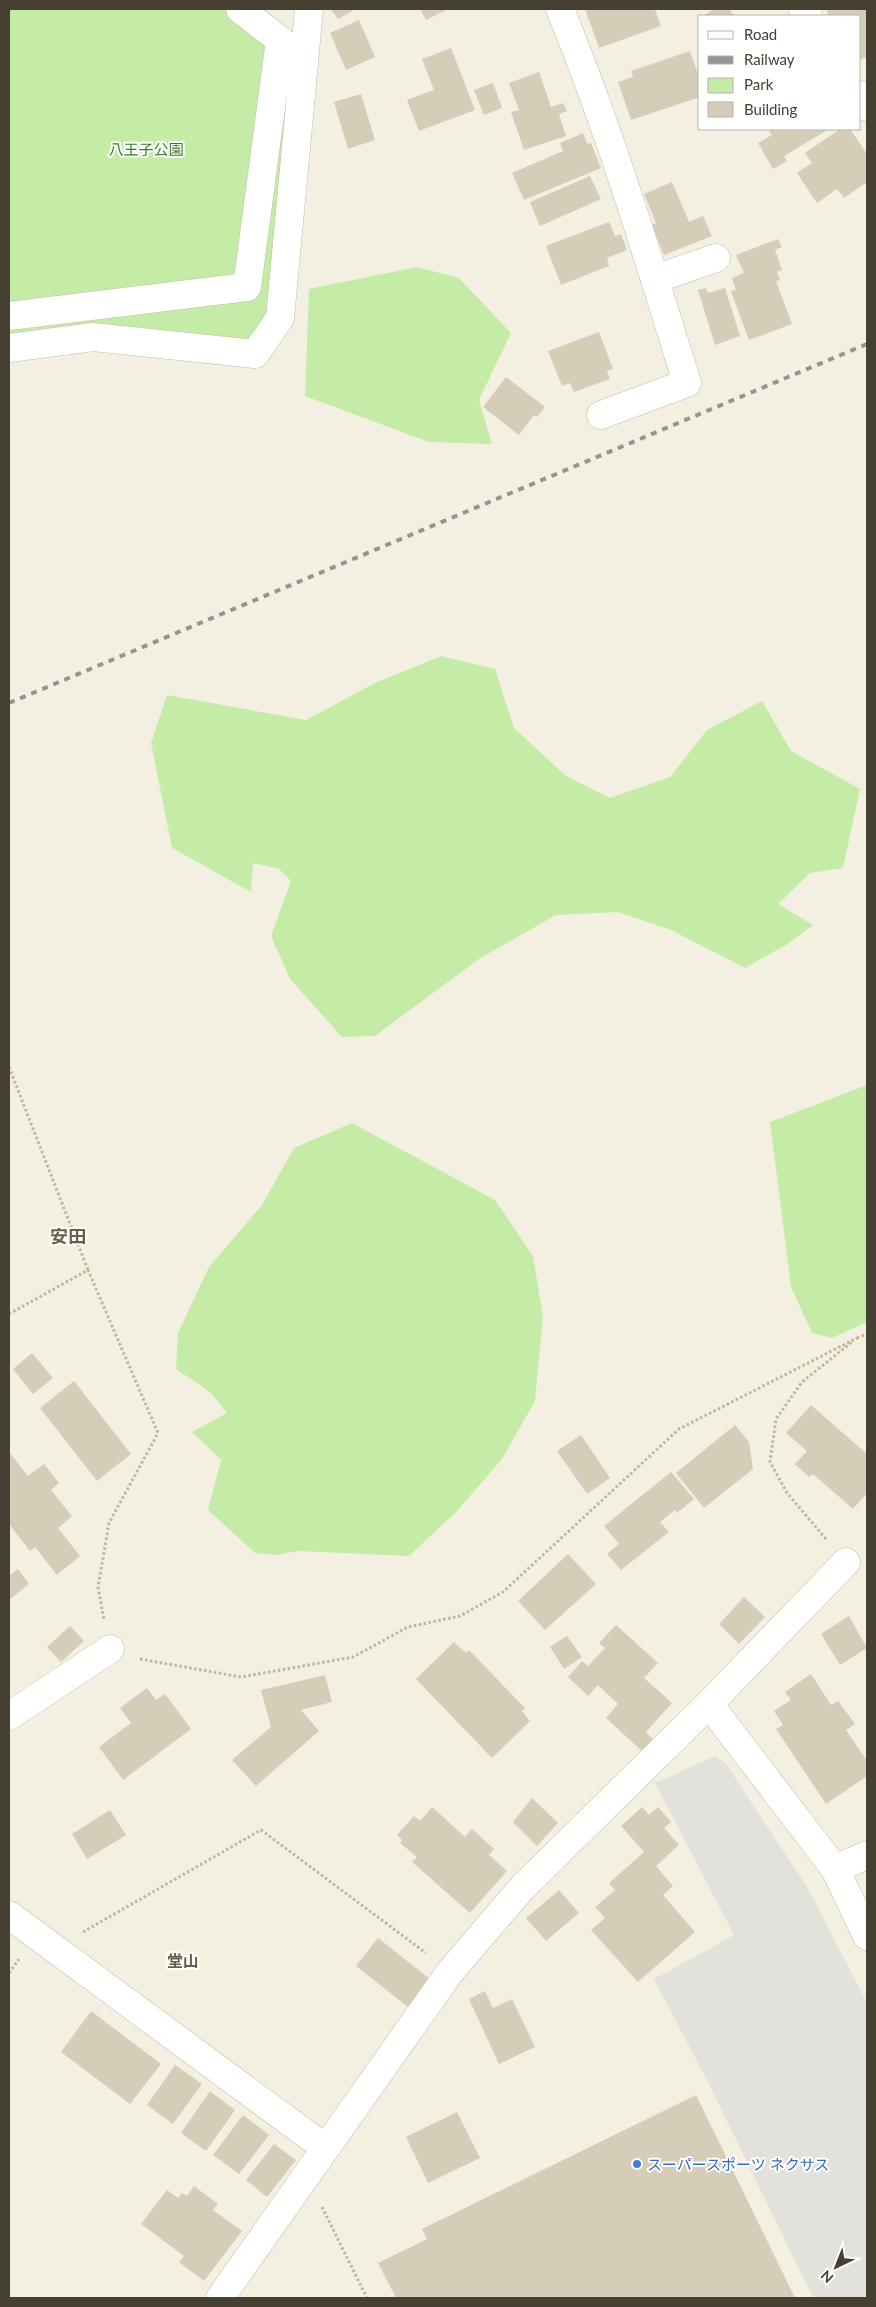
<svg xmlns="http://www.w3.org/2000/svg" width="876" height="2307" font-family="Lato,'Noto Sans JP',sans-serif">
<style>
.green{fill:#c5eca6}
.parking{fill:#e3e1db}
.building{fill:#d5cdb7}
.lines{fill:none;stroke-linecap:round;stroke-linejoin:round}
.minor-casing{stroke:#c2bca7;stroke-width:29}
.path{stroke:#c2b794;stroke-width:3;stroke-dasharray:2.5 2.5;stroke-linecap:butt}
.minor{stroke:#fff;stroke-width:28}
.rail{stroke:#949494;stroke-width:4;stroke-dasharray:6 6;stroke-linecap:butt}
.shop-dot{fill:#3f7fe0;stroke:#fff;stroke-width:2}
.labels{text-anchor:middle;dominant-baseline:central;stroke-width:4;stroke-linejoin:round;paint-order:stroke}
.park-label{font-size:15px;fill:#397c21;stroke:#fff}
.shop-label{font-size:15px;fill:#366cbe;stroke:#fff;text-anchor:start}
.neighbourhood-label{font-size:16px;font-weight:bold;fill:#695f48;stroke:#fff}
.quarter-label{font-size:18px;font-weight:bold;fill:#695f48;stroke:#fff}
</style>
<rect width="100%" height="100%" fill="#f3f0e2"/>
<path class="green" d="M9 9H262L290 32 272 305C264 318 257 339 241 341 216 345 189 333 165 330 113 324 61 331 9 336Z
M417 267 459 278 511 333 479 400 492 444 429 442 305 396 309 289Z
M441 656 495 669 514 728 566 776 610 798 670 777 707 730 762 701 791 751 860 789 843 868 810 873 778 904 813 925 786 945 745 968 671 930 618 912 556 915 479 959 375 1036 342 1037 290 979 271 936 291 881 279 869 253 863 251 892 172 848 151 743 167 695 306 720 375 683Z
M867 1085V1322L832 1338 812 1333 791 1287 770 1122Z
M352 1123 495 1200 533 1256 543 1316 535 1401 502 1459 457 1511 409 1556 298 1551 276 1555 255 1553 208 1510 221 1460 192 1432 227 1413 210 1392 176 1369 178 1333 209 1267 262 1205 294 1148Z"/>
<path class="parking" d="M715 1756 726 1764 809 1890 867 2003V2298H813L710 2086 654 1979 734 1935 655 1783Z"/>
<path class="building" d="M331 9H356L338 19Z
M420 9H448L426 20Z
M585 9H655L661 26 599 48Z
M714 9H729L734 16H703Z
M826 9H867V57L860 60V16H829Z
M359 20 375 57 346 70 330 33Z
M451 48 475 110 419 131 407 100 434 90 422 59Z
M690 51 700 80V97L631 120 618 82 633 77 631 71Z
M539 72 551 107 563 103 567 111 559 114 566 136 524 150 511 112 519 110 509 83Z
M493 83 502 108 484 115 474 90Z
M361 94 375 140 348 149 334 102Z
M768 129H829L784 156 787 161 773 169 758 143 772 135Z
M840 129H850L867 154V182L844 198 837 189 817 203 797 173 812 163 805 153Z
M583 133 587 144 591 143 601 168 524 200 512 173 563 151 560 143Z
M590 176 601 199 540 226 530 202Z
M672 182 689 222 703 216 712 236 664 255 652 225 656 223 644 194Z
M609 222 615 236 621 234 627 250 607 258 609 266 561 285 546 246Z
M778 239 782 247 775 250 782 270 777 272 780 280 776 281 792 324 749 340 731 291 736 290 732 278 744 273 736 255Z
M706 288 708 293 725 288 740 336 715 345 698 290Z
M599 332 613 369 607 371 610 379 574 392 570 383 562 386 548 351Z
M506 377 545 407 537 417 534 415 519 435 483 407Z
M32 1353 53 1378 33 1394 13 1369Z
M74 1381 131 1454 97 1481 40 1408Z
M811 1405 867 1454V1493L853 1509 813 1474 809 1477 795 1464 807 1451 786 1433Z
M735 1425 749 1442 753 1469 704 1508 676 1473Z
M581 1435 610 1478 587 1494 557 1451Z
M9 1452 28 1476 44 1464 59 1483 51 1490 72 1516 58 1528 80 1556 57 1575 35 1547 30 1551 9 1524Z
M671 1472 694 1499 677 1513 675 1510 660 1522 669 1532 621 1570 607 1554 619 1544 604 1526Z
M568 1554 596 1584 545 1630 518 1601Z
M18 1569 29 1584 9 1600V1576Z
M744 1597 765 1617 739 1644 719 1624Z
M849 1616 867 1648 840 1665 821 1634Z
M616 1625 658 1663 644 1678 672 1703 646 1732 654 1740 643 1752 606 1718 618 1704 598 1685 588 1696 568 1677 582 1661 588 1666 605 1648 599 1643Z
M70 1626 84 1641 61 1662 47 1647Z
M567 1636 582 1657 564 1669 550 1647Z
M454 1642 466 1653 469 1650 525 1708 522 1711 530 1721 492 1758 416 1679Z
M811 1674 831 1705 838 1701 855 1724 846 1730 867 1761V1776L826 1804 776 1729 783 1725 774 1711 791 1700 785 1692Z
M325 1675 332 1702 301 1710 319 1731 256 1786 232 1760 271 1727 261 1690Z
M147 1688 156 1700 165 1694 191 1729 123 1780 99 1747 131 1723 120 1708Z
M532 1798 558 1823 537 1846 513 1822Z
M432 1807 465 1837 472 1829 494 1849 489 1855 507 1871 470 1913 412 1862 417 1857 400 1843 402 1840 397 1835 414 1816 420 1821Z
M642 1807 649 1815 658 1807 671 1822 664 1828 679 1845 656 1866 673 1886 663 1895 695 1932 638 1982 591 1930 605 1918 595 1907 615 1890 609 1883 644 1852 621 1826Z
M110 1810 126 1835 87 1859 72 1834Z
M559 1890 579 1913 546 1941 526 1918Z
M378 1938 430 1979 408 2007 356 1966Z
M485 1991 493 2008 512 1999 535 2047 499 2064 469 1999Z
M91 2011 161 2064 130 2104 61 2052Z
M175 2065 202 2084 173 2124 147 2105Z
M210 2091 235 2110 206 2151 181 2133Z
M696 2095 795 2298H396L378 2263 427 2239 422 2229Z
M457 2112 480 2158 428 2183 406 2137Z
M243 2115 269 2135 239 2174 213 2155Z
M274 2144 296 2160 267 2197 246 2180Z
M194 2186 218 2204 213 2210 242 2231 204 2281 179 2262 184 2256 141 2224 167 2190 178 2198 182 2193 187 2196Z"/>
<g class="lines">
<defs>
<path id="minor" d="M240 9 294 51
M560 9C610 131 648 257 687 383L601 415
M803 9 808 16
M860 95 867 107
M655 279 716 258
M9 316 247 287 280 40
M9 348 93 337 255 354 280 318 309 9
M709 1704 835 1869 867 1936
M9 1716 110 1649
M835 1869 867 1855
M9 1915 325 2148
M220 2298 450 1972 522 1888 709 1704 846 1562"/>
</defs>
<use href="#minor" class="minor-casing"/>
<path class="path" d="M9 1067 88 1270
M9 1314 88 1270 158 1433 109 1523 98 1587 104 1620
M857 1338 867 1334
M826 1539 787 1493 770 1462 776 1419 802 1382 852 1342
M140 1659 241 1677 353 1657 408 1627 460 1616 503 1592 679 1429 857 1338
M83 1932 261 1830 426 1953
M9 1973 19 1959
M322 2207 367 2298"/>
<use href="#minor" class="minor"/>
<path class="rail" d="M9 703 867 344"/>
</g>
<circle class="shop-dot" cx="637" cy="2164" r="5"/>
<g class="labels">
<g class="park-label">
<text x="146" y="149">八王子公園</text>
</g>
<g class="shop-label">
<text x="647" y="2164">スーパースポーツ ネクサス</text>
</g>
<g class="neighbourhood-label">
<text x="183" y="1960">堂山</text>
</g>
<g class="quarter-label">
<text x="68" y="1236">安田</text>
</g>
</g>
<rect width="876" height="2307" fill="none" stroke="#454032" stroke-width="20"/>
<rect x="698" y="15" width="162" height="115" fill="#ffffff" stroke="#b5b3ad"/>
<rect x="708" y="31" width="25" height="8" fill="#ffffff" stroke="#b5b3ad"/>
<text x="744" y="40" font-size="15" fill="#454032">Road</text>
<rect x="708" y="56" width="25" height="8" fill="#949494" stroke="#b5b3ad"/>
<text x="744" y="65" font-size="15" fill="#454032">Railway</text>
<rect x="708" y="78" width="25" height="15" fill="#c5eca6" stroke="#b5b3ad"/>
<text x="744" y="90" font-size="15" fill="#454032">Park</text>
<rect x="708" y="102" width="25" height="15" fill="#d5cdb7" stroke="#b5b3ad"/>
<text x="744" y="115" font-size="15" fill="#454032">Building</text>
<g transform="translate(836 2267) rotate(223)" stroke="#ffffff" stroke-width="4" paint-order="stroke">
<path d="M0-4L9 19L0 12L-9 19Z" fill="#454032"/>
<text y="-8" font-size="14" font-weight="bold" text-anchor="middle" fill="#454032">N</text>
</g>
</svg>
